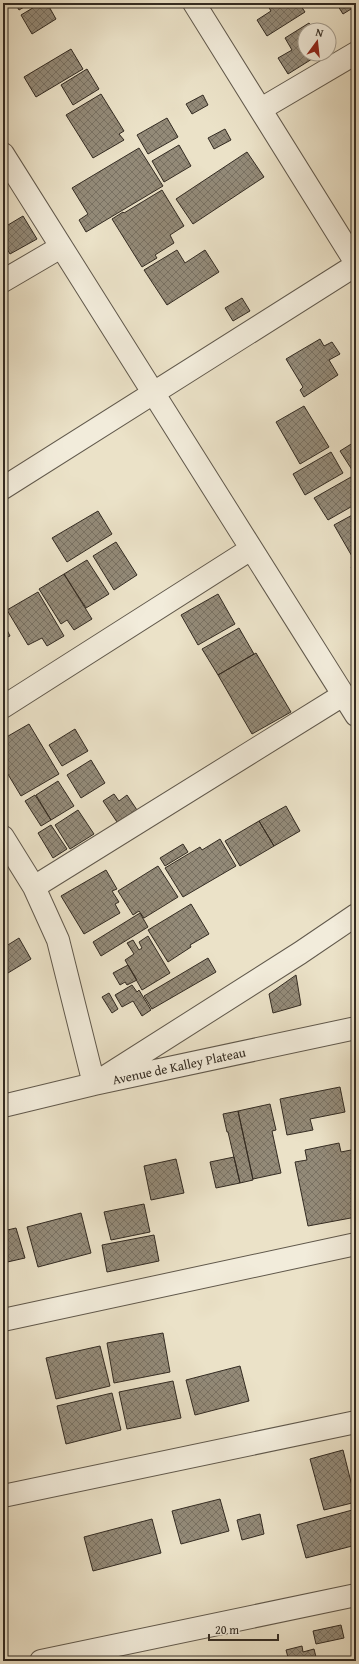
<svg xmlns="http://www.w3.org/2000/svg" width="359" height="1664" font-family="'Gentium Book Plus',serif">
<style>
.building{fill:url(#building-cross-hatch);stroke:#332b22}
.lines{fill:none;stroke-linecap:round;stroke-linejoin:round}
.minor-casing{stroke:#61594c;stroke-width:24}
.minor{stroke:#f2ecdb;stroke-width:22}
.labels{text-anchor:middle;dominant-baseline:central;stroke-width:3.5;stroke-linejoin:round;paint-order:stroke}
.street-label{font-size:13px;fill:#332b22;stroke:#f2ecdb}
</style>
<defs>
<pattern id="building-cross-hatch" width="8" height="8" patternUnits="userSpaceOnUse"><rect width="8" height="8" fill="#938a78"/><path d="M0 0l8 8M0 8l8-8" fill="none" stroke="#797162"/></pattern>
</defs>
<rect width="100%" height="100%" fill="#ebe2c8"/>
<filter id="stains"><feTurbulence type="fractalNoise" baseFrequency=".005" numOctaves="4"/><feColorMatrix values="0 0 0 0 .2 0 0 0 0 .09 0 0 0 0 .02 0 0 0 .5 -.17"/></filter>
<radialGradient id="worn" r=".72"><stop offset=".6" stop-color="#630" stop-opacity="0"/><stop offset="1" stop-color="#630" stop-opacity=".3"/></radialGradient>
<path class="building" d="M15 3H31L19 10Z
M41 3H47L56 19 32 34 21 15Z
M266 3H299L305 12 267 36 257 20 271 11Z
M318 3H327L320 7Z
M336 3H356V6L343 14Z
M309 23 314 30H305V54H320L288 74 278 58 292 50 285 38Z
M71 49 83 69 36 97 24 77Z
M87 69 99 89 73 105 61 85Z
M101 94 124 131 119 134 124 140 93 158 66 115Z
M203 95 208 105 192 114 186 104Z
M167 118 178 137 148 154 137 135Z
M225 129 231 140 214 149 208 138Z
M179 145 191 166 164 182 152 161Z
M139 148 163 186 86 232 79 220 88 214 72 188Z
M247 152 264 177 193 224 176 199Z
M162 190 184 226 170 235 174 243 155 255 157 258 142 267 112 219 123 212 124 213Z
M23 216 37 239 10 254 3 242V228Z
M177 250 185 263 205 250 219 272 167 305 144 270Z
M242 298 250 311 233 321 225 308Z
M320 339 324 346 332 342 340 354 329 360 338 375 304 397 300 390 303 387 286 359Z
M304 406 329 447 300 464 276 422Z
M356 441V476L340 451Z
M331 452 343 473 305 495 293 474Z
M351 477 356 484V504L328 520 314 498Z
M98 511 112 534 67 562 52 538Z
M356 513V556L353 558 334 525Z
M116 542 137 575 114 590 93 556Z
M87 560 109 594 86 608 64 574Z
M356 564V576L351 567Z
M64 574 92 619 74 630 67 620 61 624 39 589Z
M38 592 64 636 47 646 42 638 28 645 7 610Z
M218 594 235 624 198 645 181 615Z
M3 622 10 636 3 639Z
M239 628 254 654 218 675 202 649Z
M256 653 291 712 252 734 218 675Z
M29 724 59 774 21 796 3 766V739Z
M75 729 88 751 62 766 49 745Z
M91 760 105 783 81 798 67 775Z
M58 781 74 806 51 820 36 795Z
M114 794 119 801 127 795 137 810 117 822 103 801Z
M35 795 51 820 41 826 25 801Z
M286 806 300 831 274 846 259 821Z
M78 810 94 834 70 849 55 825Z
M259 821 274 846 240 866 225 841Z
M51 825 67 849 53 858 38 833Z
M220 839 236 866 183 897 165 868 200 847 202 850Z
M183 844 188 852 165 866 160 858Z
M158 866 178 897 144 918 139 911 133 915 118 891Z
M106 870 117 889 112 891 119 902 115 904 120 913 84 934 61 896Z
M191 904 209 934 190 945 191 947 168 962 148 930Z
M140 913 148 927 101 956 93 942Z
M148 936 170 973 142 990 125 960 134 954 127 943 133 940 139 950 142 948 139 942Z
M19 938 31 959 3 976V948Z
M208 958 216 972 152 1009 144 996Z
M128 965 137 980 127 985 125 982 120 985 113 973Z
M296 975 301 1005 273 1013 269 994Z
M132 985 137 992 139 990 151 1010 142 1016 133 1001 122 1007 115 995Z
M109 993 118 1009 112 1013 102 997Z
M340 1087 345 1112 310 1119 313 1130 287 1135 280 1099Z
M270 1104 276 1130 272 1131 281 1173 253 1179 238 1111Z
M238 1111 253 1180 240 1183 228 1132H227L223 1114Z
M339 1143 341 1152 356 1149V1217L308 1226 295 1162 307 1160 305 1150Z
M234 1157 240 1183 216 1188 210 1162Z
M176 1159 184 1193 151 1200 144 1166Z
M144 1204 150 1232 111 1240 104 1212Z
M81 1213 91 1253 38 1267 27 1227Z
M16 1228 25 1258 3 1263V1231Z
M154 1235 159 1261 107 1272 102 1245Z
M163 1333 170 1372 114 1383 107 1343Z
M100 1346 110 1386 56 1399 46 1358Z
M240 1366 249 1401 195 1415 186 1380Z
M173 1381 181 1418 127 1429 119 1392Z
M112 1393 121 1430 66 1444 57 1406Z
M343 1450 356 1502 324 1510 310 1459Z
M220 1499 229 1531 181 1544 172 1511Z
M356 1509V1545L306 1558 297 1525Z
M260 1514 264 1534 242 1540 237 1520Z
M152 1519 161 1553 93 1571 84 1537Z
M341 1625 344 1638 316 1644 313 1631Z
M302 1646 303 1652 314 1649 317 1661H289L286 1650Z
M356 1658V1661H343Z"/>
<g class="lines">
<defs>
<path id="minor" d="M194 3 356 263
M261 109 356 53
M3 154 356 715
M3 281 61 247
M3 488 356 265
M3 707 251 549
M3 837 34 887 58 940 94 1084 300 953 356 915
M34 887 343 695
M3 1106 94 1084 356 1028
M3 1320 356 1244
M3 1496 356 1422
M41 1661 356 1595"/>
</defs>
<use href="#minor" class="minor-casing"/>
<use href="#minor" class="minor"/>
</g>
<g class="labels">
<g class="street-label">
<text transform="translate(179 1066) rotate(-12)">Avenue de Kalley Plateau</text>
</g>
</g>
<rect width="359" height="1664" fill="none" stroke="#ebe2c8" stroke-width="16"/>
<rect x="4" y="4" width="351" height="1656" fill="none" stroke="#332b22" stroke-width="2"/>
<rect x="8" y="8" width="343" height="1648" fill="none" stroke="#332b22"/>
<g transform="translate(317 42) rotate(15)"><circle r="19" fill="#f2ecdb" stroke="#a69f91"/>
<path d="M0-3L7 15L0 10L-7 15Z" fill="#8f2418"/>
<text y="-6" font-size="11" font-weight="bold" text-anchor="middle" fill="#332b22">N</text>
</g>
<path d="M209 1634v6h69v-6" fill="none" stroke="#332b22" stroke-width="2"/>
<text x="215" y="1634" font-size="12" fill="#332b22" stroke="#f2ecdb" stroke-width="3" paint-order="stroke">20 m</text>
<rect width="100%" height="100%" filter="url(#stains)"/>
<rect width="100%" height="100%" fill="url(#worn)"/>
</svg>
